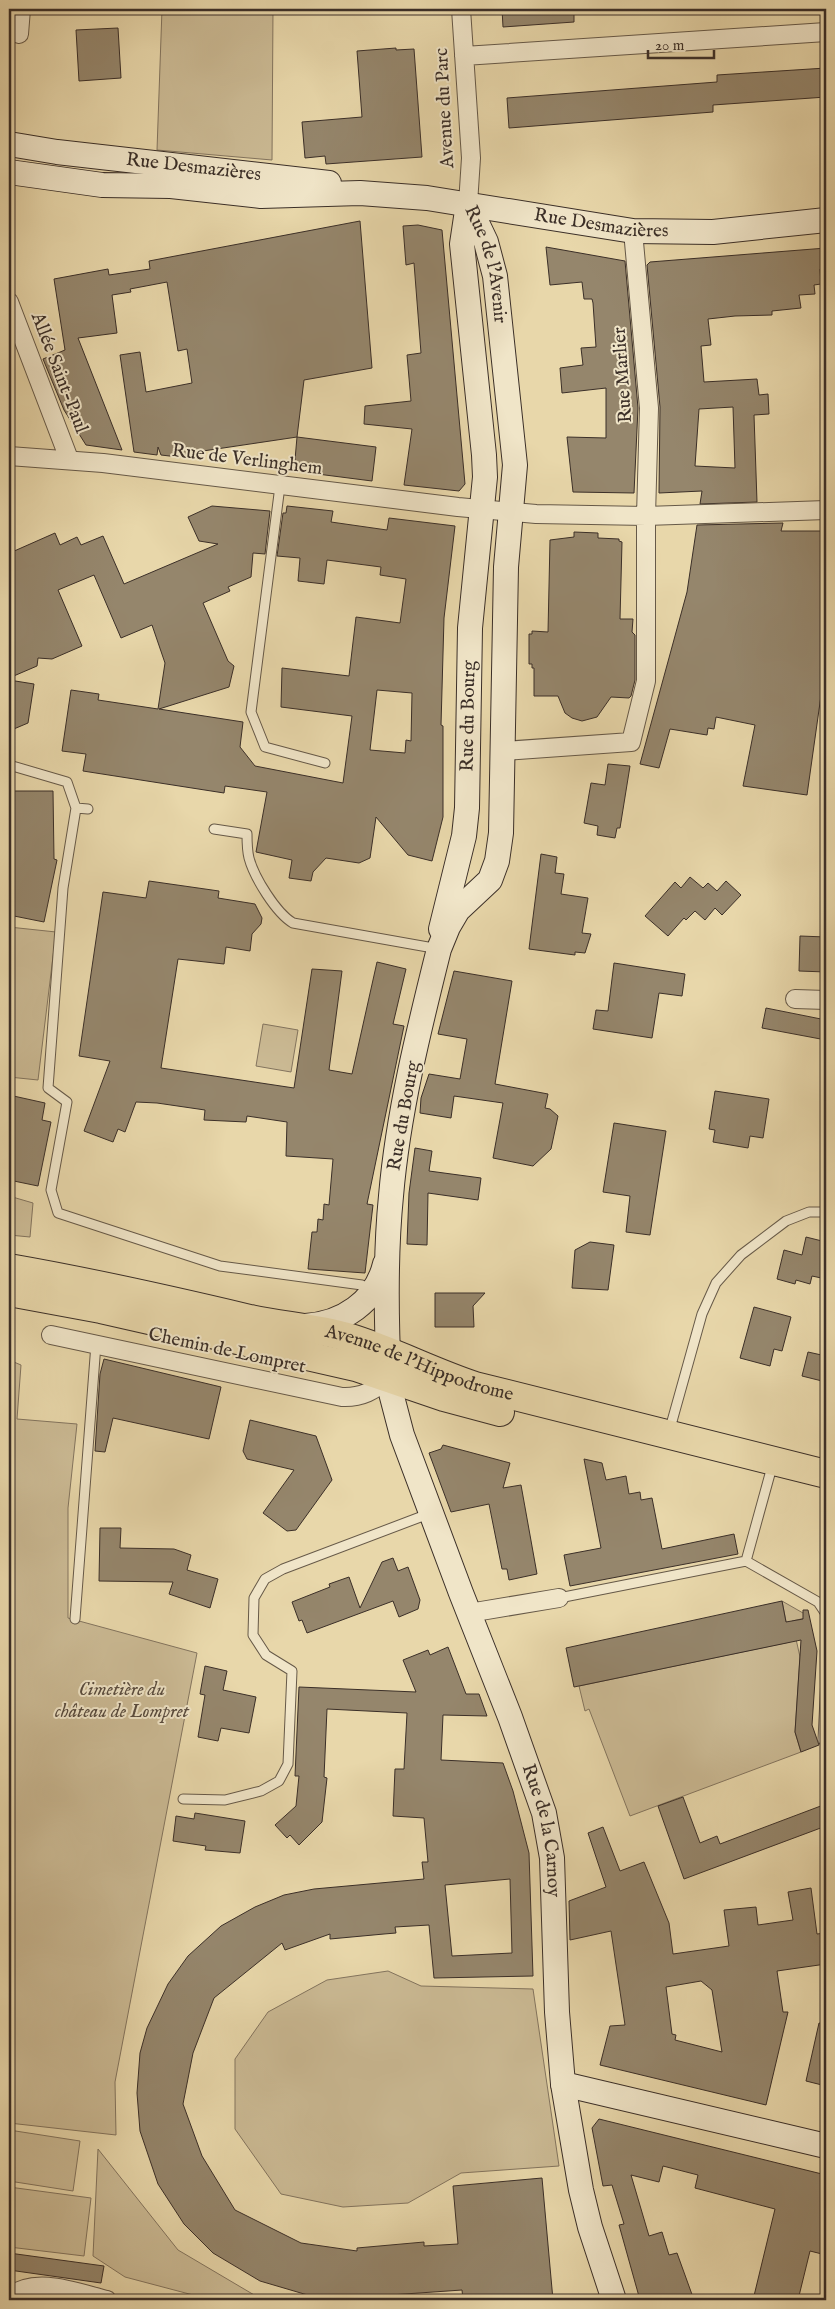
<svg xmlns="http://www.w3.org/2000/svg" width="835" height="2309" font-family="'IM FELL English',serif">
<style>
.green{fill:#cbba94;stroke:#83745e}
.building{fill:#95866c;stroke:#3b2f28;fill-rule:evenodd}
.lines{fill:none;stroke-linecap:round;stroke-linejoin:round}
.lane-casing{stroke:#665948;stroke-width:11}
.street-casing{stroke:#665948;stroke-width:20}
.secondary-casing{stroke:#3b2f28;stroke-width:26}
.primary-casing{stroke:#3b2f28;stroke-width:30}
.lane{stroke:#f0e5c8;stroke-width:9}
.street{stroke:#f0e5c8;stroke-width:18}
.secondary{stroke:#f0e5c8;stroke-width:24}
.primary{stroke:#e8d7aa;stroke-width:28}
.labels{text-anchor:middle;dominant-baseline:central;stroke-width:4;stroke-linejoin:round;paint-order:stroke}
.street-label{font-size:19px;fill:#3b2f28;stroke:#f0e5c8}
.park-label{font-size:19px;font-style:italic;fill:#584b3e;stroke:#f0e5c8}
</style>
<rect width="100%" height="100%" fill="#e8d7aa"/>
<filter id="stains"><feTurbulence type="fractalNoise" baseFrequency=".004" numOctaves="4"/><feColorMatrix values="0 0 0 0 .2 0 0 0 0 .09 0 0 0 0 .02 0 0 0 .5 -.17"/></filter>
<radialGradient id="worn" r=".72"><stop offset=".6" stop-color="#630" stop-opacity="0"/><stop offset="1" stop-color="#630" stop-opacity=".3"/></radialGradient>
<path class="green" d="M162 9H273L272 160 157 150Z
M9 927 56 932 38 1080 9 1077Z
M263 1024 298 1030 291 1072 256 1066Z
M9 1196 33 1203 30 1237 9 1235Z
M9 1352V1360L21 1365 17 1419 77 1424 68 1508V1618L197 1653 115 2082 116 2135 9 2123Z
M782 1601 810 1617 792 1621 800 1657 795 1732 801 1752 630 1816 589 1709 585 1711 579 1686 790 1642Z
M388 1971 421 1986 533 1989 559 2166 461 2173 408 2203 343 2207 281 2194 235 2129V2059L268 2012 327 1980Z
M9 2130 80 2141 73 2191 9 2181Z
M98 2149 178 2250 261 2299 273 2300H212L125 2277 93 2256Z
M9 2187 91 2198 84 2256 9 2247Z"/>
<path class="building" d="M502 9H574V22L503 27Z
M118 28 121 78 79 81 76 30Z
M396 48V50L414 49 422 157 326 164 325 156 305 158 302 122 362 117 357 51Z
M826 68V97L713 105V112L509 128 507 98 717 82V75Z
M360 221 372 368 304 380 297 437 376 447 372 481 294 471 297 437 203 451V453L178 457 161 455 158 447 157 455 134 452 120 355 140 352 146 392 192 383 187 349 178 351 167 282 130 289 131 292 112 295 117 333 78 338 122 450 86 445 64 410 43 359 65 350 54 279 108 269 109 275 150 269 149 261Z
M418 225 442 230 465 484 459 491 404 485 412 429 364 424 365 406 411 401 407 355 421 353 414 263 406 265 403 226Z
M546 247 625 261 638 408 634 493 573 492 567 437 606 438V388L562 393 560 368 583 365 581 348 596 347 593 303 592 299H584L582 282 550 285Z
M826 248V268L820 269 821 284 814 285 815 294 799 295 801 308 772 311V315L735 316 708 319 711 345 701 346 704 382 757 379 759 395 768 394 769 414 754 415 757 502 700 504 702 491 659 493 660 407 647 265 650 262ZM733 407 735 468 695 466 699 409Z
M212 506 270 511 265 554 253 553 251 577 228 587 230 591 203 603 228 661 234 666 229 687 159 709 243 722 240 747 255 766 343 783 352 716 281 707 282 668 349 676 356 617 400 623 406 579 380 575 381 567 327 560 324 584 298 581 300 558 277 556 283 513H286L287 506 333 511 331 522 387 530 389 518 455 526 444 618 441 725 443 726V817L432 861 408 855 376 817 370 858 359 863 326 858 313 872 311 881 289 878 292 860 256 852 267 792 225 786 224 793 83 771 86 754 62 751 71 690 99 694 98 700 158 709 165 663 152 625 121 638 94 575 58 590 82 646 52 659 38 658 37 666 9 678V580L12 552 55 533 60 545 77 537 81 545 103 536 124 584 218 544 199 541 188 517ZM377 690 412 693 411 741 406 740 405 753 370 750Z
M783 523 781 531H826V660L807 795 743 786 755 725 716 717 714 729 708 728 707 735 670 729 659 768 640 764 687 592 697 525Z
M574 532 598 533V538L619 539V541L622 542 620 619H633L632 632 635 635V680L631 696 629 698 611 697 597 717 582 721 572 718 565 713 558 696H534V668H532V664H529V634H532V631L548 632 550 540 574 537Z
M9 680 34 684 28 723 9 731Z
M608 764 630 766 620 828H617L615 838 597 835 598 826 584 823 591 783 605 785Z
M9 791H53L54 859 57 860 44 922 9 915Z
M541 854 557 857 555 873 564 874 561 894 588 898 582 933 591 934 585 953 575 952V955L529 949Z
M690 877 703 888 708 883 717 891 726 881 741 895 722 915 715 908 705 920 695 911 686 920 684 918 668 936 645 916 675 882 681 888Z
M149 881 219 891 218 898 255 904 262 918 261 924 252 934 250 951 226 947 224 964 178 959 161 1068 294 1088 312 969 342 971 329 1070 352 1074 377 962 406 969 393 1024 404 1026 367 1204 373 1205 365 1273 308 1269 312 1232H317L318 1219 323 1220 324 1204 329 1205 333 1159 286 1156 287 1122 247 1116 246 1122 204 1120 205 1110 157 1103 136 1102 125 1132 118 1129 113 1142 84 1131 110 1061 79 1056 103 892 146 898Z
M800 936 826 937V972L799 971Z
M614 963 685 974 682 996 659 993 652 1038 593 1029 596 1010 608 1011Z
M454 971 512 981 495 1084 548 1094 545 1108 550 1109 558 1116 551 1149 533 1166 493 1158 503 1103 454 1096 451 1118 420 1113 421 1098 429 1074 460 1079 467 1039 438 1034Z
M766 1008 826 1020V1040L762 1028Z
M715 1091 769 1099 763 1138 750 1136 748 1148 713 1142 715 1130 709 1129Z
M9 1095 45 1103 42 1120 51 1122 38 1186 9 1180Z
M614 1123 666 1131 650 1235 626 1232 630 1196 603 1192Z
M415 1148 432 1151 429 1171 481 1178 478 1200 428 1193 427 1245 407 1244 409 1193Z
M806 1237 826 1242V1279L812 1276 810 1284 796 1280 795 1284 777 1279 784 1250 802 1255Z
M590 1242 614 1245 608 1290 572 1288 575 1250Z
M435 1293H485L473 1306 474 1327H435Z
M754 1307 791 1317 782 1351 774 1349 770 1366 740 1358Z
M808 1352 826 1356V1382L802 1376Z
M104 1359 221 1387 209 1439 113 1418 105 1452 95 1451 100 1374Z
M250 1420 316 1436 332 1480 296 1530 287 1531 263 1513 294 1470 247 1459 243 1451Z
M443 1445 510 1463 503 1488 521 1485 537 1574 509 1580 507 1569H502L489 1504 451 1512 429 1453 441 1449Z
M584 1459 602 1463 606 1480 626 1476 629 1494 640 1492 641 1500 652 1498 662 1549 734 1534 738 1554 570 1586 564 1555 601 1548Z
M100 1528H121L120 1548 174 1549 191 1555 187 1570 218 1579 210 1608 169 1594 173 1582 99 1581Z
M393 1558 398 1571 408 1567 420 1600 418 1609 399 1617 393 1601 307 1633 302 1620 299 1621 292 1602 330 1587 329 1584 349 1577 360 1608 382 1562Z
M782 1601 786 1622 803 1619V1610H808L817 1651 812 1725 819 1745 801 1752 795 1732 801 1640 574 1687 566 1648Z
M448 1647 466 1694H479L487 1716 443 1715 441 1760 503 1763 513 1791 529 1853 533 1976 434 1978 429 1925 395 1927 396 1933 384 1934 330 1939V1934L285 1950 282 1943 214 1998 193 2053 183 2104 202 2156 235 2210 301 2243 357 2251V2248L424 2242V2246L458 2244 453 2186 542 2178 553 2300H463L462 2290 347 2298 311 2296 260 2281 213 2253 184 2224 158 2184 140 2131 137 2093 140 2053 147 2028 168 1984 188 1956 221 1926 255 1907 284 1895 314 1889 424 1879 422 1862H428L424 1818 393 1816 395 1769H404L407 1713 327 1709 324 1777 327 1778 322 1822 299 1845 290 1835 287 1838 275 1825 296 1806 299 1776H295L299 1687 416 1692 403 1660 428 1650 430 1655ZM510 1879 512 1953 452 1956 445 1885Z
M205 1666 227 1671 223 1690 256 1697 249 1733 221 1728 218 1741 198 1737 205 1695 200 1694Z
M683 1797 700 1843 717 1836 720 1844 826 1804V1826L684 1879 658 1806Z
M195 1813 245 1821 240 1853 205 1850 206 1846 173 1841 176 1816 194 1819Z
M603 1827 620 1871 644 1862 669 1923 673 1954 729 1946 724 1910 756 1907 758 1925 793 1920 788 1892 811 1888 817 1934 826 1933V1964L777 1971 783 2012H788L766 2105 600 2065 610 2026 625 2025 611 1931 570 1940 569 1901 606 1887 588 1833ZM701 1981 712 1990 722 2052 675 2040 676 2035 672 2034 666 1987Z
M819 2023 826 2024V2086L806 2081Z
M599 2119 826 2175V2255L810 2251 798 2300H753L775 2209 695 2188 698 2175 663 2166 659 2182 631 2175 649 2236 662 2232 669 2255 677 2253 694 2300H640L619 2225 624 2224 612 2185 603 2186 592 2128Z
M9 2253 104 2266 101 2283 9 2270Z"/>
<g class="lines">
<defs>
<path id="lane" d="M280 486 251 712 265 747 325 763
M9 765 67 782 76 808 88 809
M76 808 63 888 48 1088 67 1102 51 1190 58 1213 220 1266 362 1285 371 1289
M214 829 247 834C247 842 247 850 249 858 254 877 276 913 293 923L439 949
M669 1432 702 1314 716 1283 741 1255 786 1221 809 1212H826
M746 1561 773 1463
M559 1598 746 1561 818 1602 826 1614
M75 1619 96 1344
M823 1740 826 1677
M183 1799 225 1800 261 1791 279 1781 288 1764 292 1671 266 1655 253 1635 254 1598 265 1579 283 1569 431 1513"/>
<path id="street" d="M461 9 471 158 468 204
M19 34 21 9
M464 56 826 32
M9 302 69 459
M9 456 103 463 458 507 536 514 646 516 826 510
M503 751 631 742 646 681V516L649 408 633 231
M795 999 826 1000
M51 1335 342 1397C362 1398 374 1390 389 1379
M469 1613 559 1598
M9 2297C35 2275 78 2293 107 2300"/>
<g id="secondary">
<path id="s1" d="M9 144 57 152 329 183"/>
<path id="s2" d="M9 172 102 185 171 186 261 196 360 193 427 198 633 231 713 232 826 220"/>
<path id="s3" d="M468 204 486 242 495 276 515 465 506 567 501 833 497 861 490 880 458 910 448 927 439 949C419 1029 398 1113 391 1196 385 1256 386 1318 389 1379L391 1393 402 1435 461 1593 510 1717 544 1813 552 1858 557 2012 563 2084 581 2190 590 2227 614 2300"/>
<path id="s4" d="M441 929 464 836 467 808 470 628 485 477 484 455 462 244 468 204"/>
<path d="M305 1326C342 1324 376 1302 385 1264"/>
<path d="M563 2084 826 2146"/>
</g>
<g id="primary">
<path id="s5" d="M9 1268C90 1282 170 1300 250 1319 283 1326 316 1328 347 1337 391 1350 432 1372 475 1386L826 1474"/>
<path d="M9 1292 101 1309 356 1367 444 1397 500 1412"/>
</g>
</defs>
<use href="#lane" class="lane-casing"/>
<use href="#street" class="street-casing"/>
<use href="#secondary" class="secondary-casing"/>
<use href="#primary" class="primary-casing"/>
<use href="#lane" class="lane"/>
<use href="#street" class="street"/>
<use href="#secondary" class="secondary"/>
<use href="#primary" class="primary"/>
</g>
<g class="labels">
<g class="street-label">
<text transform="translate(445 108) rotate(-93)">Avenue du Parc</text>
<text stroke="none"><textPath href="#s1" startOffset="186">Rue Desmazières</textPath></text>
<text stroke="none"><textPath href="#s2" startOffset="596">Rue Desmazières</textPath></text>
<text stroke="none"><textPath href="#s3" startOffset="64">Rue de l'Avenir</textPath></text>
<text transform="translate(59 373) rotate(69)">Allée Saint-Paul</text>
<text transform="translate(623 375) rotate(-94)">Rue Marlier</text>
<text transform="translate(247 460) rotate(7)">Rue de Verlinghem</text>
<text stroke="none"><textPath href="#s4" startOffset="216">Rue du Bourg</textPath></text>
<text transform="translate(404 1116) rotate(-80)">Rue du Bourg</text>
<text transform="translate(227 1351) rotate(12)">Chemin de Lompret</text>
<text stroke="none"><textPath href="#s5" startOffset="422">Avenue de l'Hippodrome</textPath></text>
<text stroke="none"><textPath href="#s3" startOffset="1685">Rue de la Carnoy</textPath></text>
</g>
<g class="park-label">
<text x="122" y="1690">Cimetière du<tspan x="122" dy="22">château de Lompret</tspan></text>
</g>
</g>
<rect width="835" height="2309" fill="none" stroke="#e8d7aa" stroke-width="30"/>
<rect x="10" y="10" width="815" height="2289" fill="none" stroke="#3b2f28" stroke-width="2.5"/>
<rect x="15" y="15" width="805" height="2279" fill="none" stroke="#3b2f28"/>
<path d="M648 50v8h66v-8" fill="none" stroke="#3b2f28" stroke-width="2.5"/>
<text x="655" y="50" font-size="15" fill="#3b2f28" stroke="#f0e5c8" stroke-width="4" paint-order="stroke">20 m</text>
<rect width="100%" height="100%" filter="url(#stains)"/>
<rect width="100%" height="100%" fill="url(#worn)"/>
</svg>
